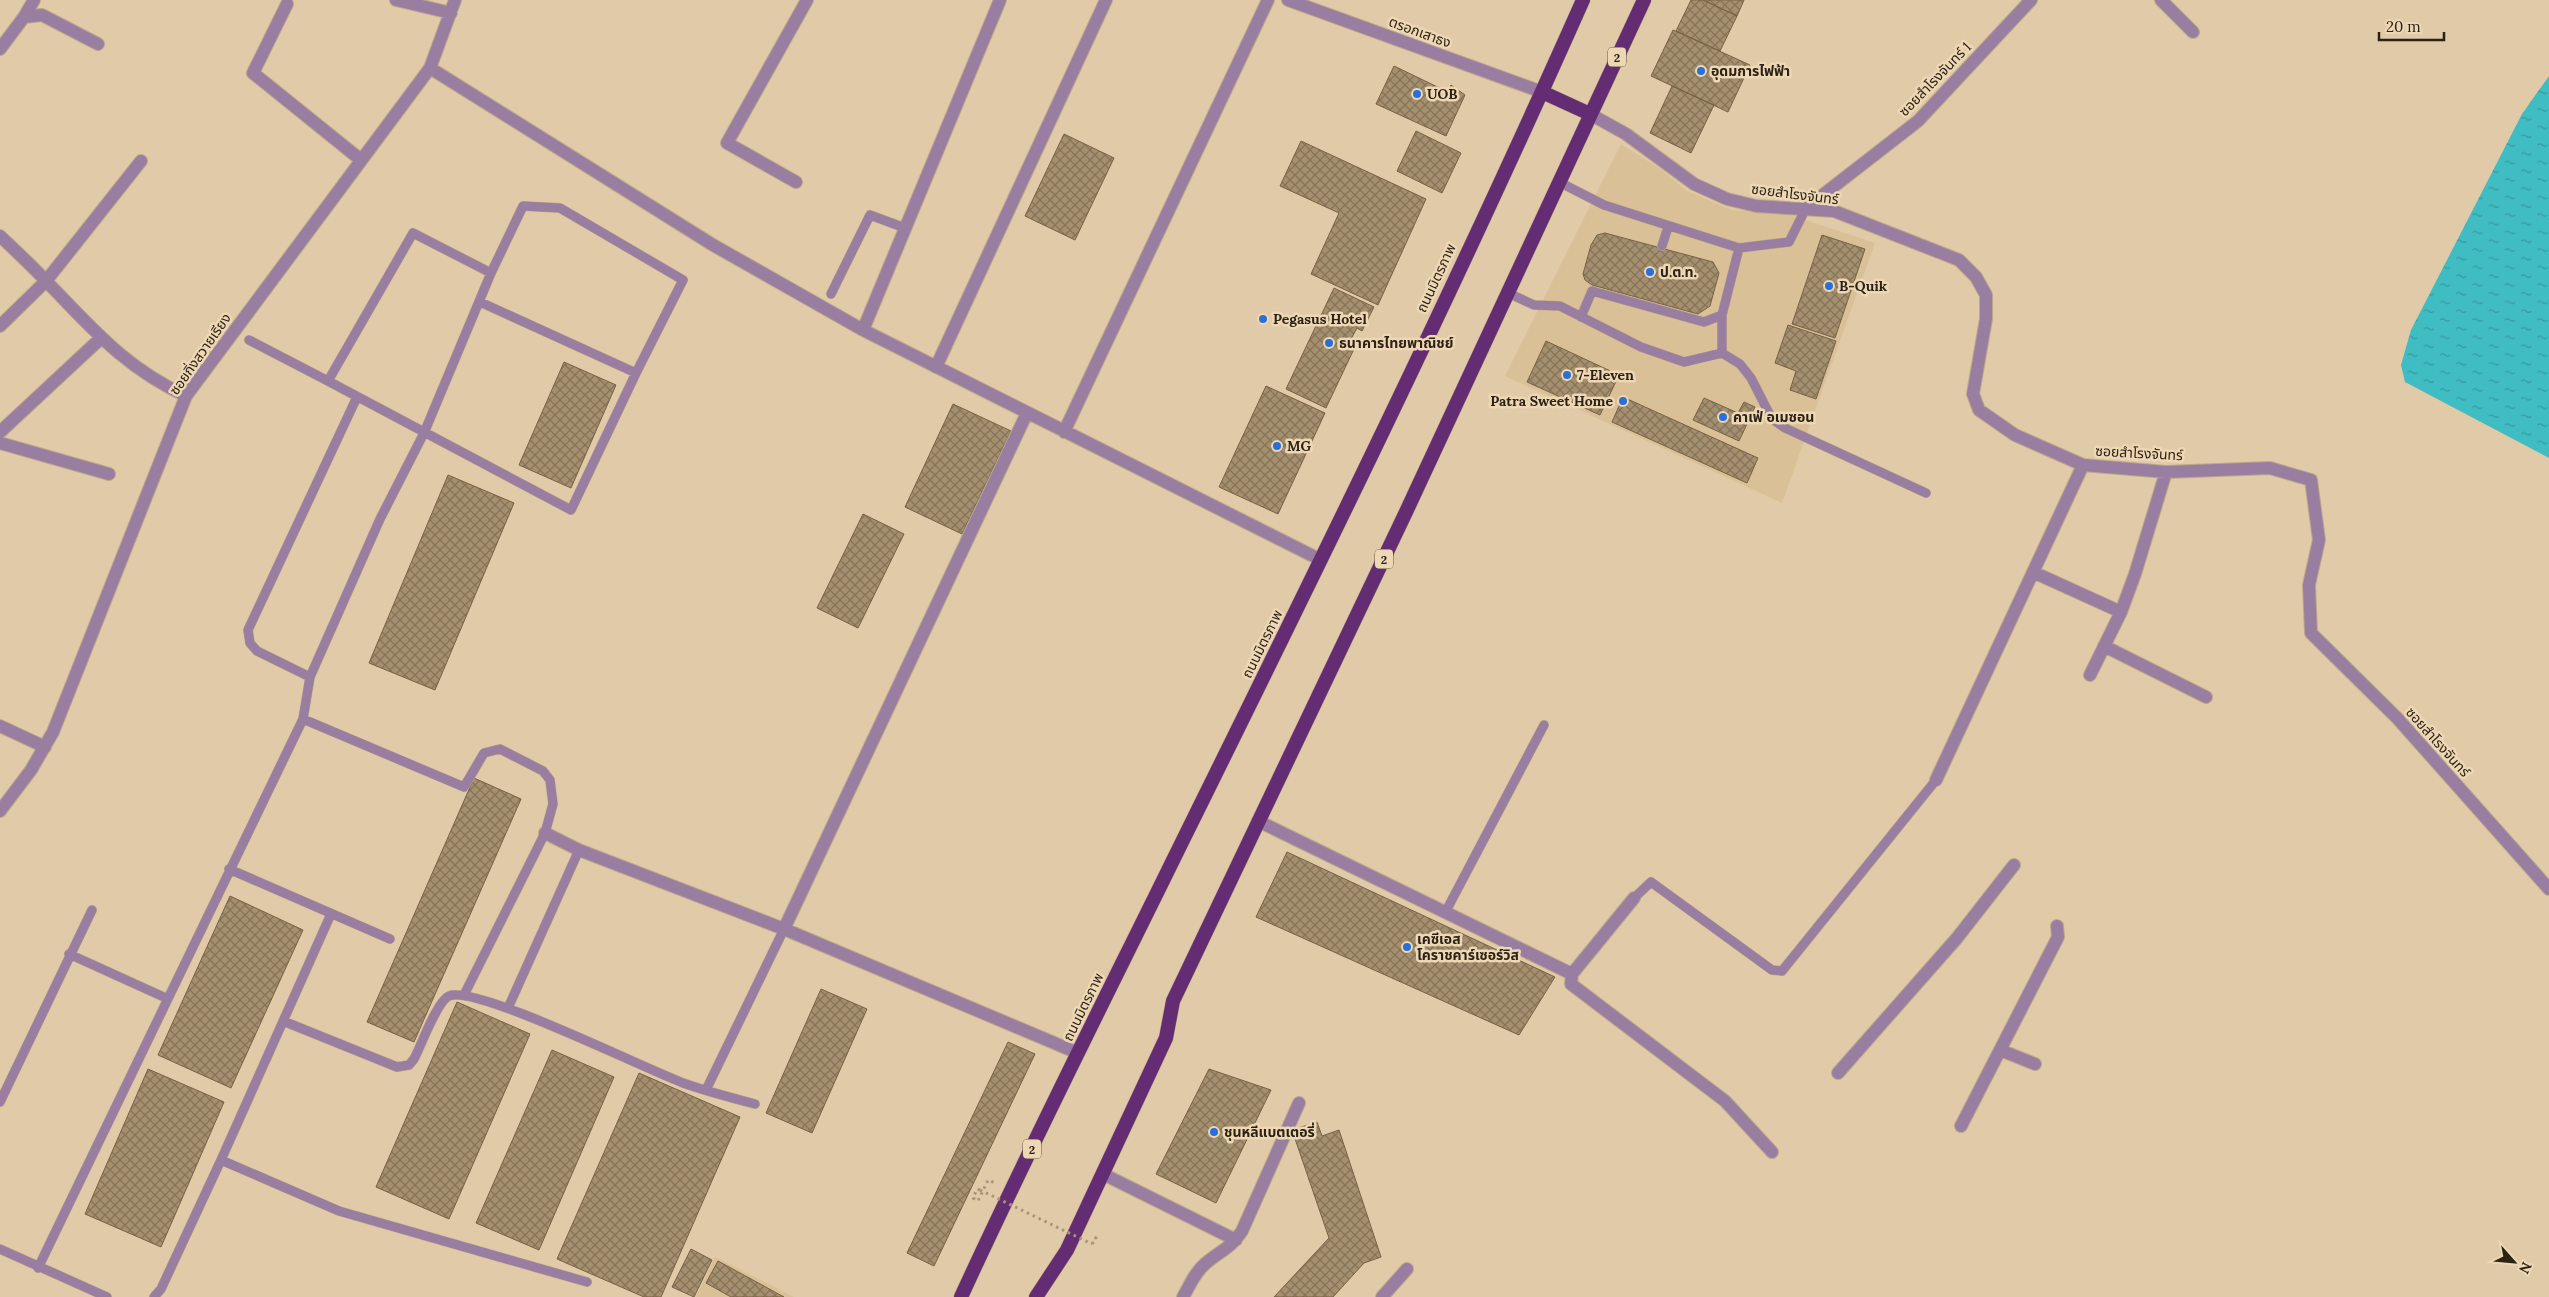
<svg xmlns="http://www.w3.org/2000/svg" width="2549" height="1297" font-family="Lora,'Noto Sans Thai',serif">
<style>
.built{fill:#dac096}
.water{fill:url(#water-ripples)}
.building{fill:url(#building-cross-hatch);stroke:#766243}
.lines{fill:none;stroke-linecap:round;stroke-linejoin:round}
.service-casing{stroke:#bca88a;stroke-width:10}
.minor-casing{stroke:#bca88a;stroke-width:14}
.tertiary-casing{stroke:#bca88a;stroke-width:14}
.trunk-casing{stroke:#bca88a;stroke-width:15}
.path{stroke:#a8967a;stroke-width:3;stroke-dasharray:2.5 4;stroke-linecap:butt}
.service{stroke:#9a7ea1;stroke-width:9}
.minor{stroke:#9a7ea1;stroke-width:12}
.tertiary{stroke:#9a7ea1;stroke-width:12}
.trunk{stroke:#642c72;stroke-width:14}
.path-bridge{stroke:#a8967a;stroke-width:3;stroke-dasharray:2.5 4;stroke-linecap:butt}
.poi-dot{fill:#276fdb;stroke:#edd7b4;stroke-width:2}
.labels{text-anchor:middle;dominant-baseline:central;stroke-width:5;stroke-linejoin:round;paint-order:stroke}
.shield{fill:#edd7b4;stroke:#655845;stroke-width:1}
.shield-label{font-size:12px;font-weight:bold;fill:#2b2215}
.street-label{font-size:14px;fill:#2b2215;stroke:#edd7b4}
.poi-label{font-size:14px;font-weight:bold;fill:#2b2215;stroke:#edd7b4;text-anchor:start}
</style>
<defs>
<pattern id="water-ripples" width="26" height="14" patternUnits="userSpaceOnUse" patternTransform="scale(1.25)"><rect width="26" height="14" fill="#40bdc2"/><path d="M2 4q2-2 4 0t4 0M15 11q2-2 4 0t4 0" fill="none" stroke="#36999c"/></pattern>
<pattern id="building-cross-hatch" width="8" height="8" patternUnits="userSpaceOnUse" patternTransform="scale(1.25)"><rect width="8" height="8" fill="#a48f6e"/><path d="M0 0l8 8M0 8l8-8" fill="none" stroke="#867459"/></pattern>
</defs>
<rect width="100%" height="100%" fill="#e0caa7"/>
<path class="built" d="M1621 144 1662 170 1687 191 1732 210 1787 214 1875 243 1782 503 1505 376Z
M715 1257 794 1297H696Z"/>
<path class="water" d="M2549 76V458L2405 382 2401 365 2411 330 2522 114Z"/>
<path class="building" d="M1691 0H1703L1737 16 1720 51 1676 31Z
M1703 0H1744L1737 16Z
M1673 30 1750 65 1728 112 1651 76Z
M1394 66 1448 92 1451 85 1465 95 1446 136 1376 104Z
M1672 86 1714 105 1691 153 1650 133Z
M1416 131 1461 153 1442 193 1397 171Z
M1064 134 1114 158 1075 240 1025 216Z
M1301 141 1426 199 1378 305 1311 274 1339 213 1280 186Z
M1605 233 1713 262 1719 273 1710 306 1698 314 1592 285 1585 280 1583 274 1591 245 1597 235Z
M1822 235 1865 249 1835 338 1792 324Z
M1334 288 1374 307 1362 331 1357 328 1350 341 1354 349 1326 408 1286 389Z
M1788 325 1836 341 1816 399 1790 390 1796 371 1775 363Z
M1546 341 1619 375 1600 415 1527 382Z
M564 362 616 385 571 488 519 465Z
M1266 386 1325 413 1278 514 1219 487Z
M1623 397 1758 458 1747 483 1612 422Z
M1704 398 1738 413 1744 402 1755 407 1739 441 1693 420Z
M953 404 1011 431 962 534 905 507Z
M448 475 514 503 435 690 369 663Z
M863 514 904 534 858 628 817 608Z
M474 778 521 799 414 1042 367 1022Z
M1287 852 1555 977 1519 1035 1256 917Z
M230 896 303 930 231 1088 158 1055Z
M821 989 867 1009 812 1133 766 1113Z
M457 1002 530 1034 449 1219 376 1187Z
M1008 1042 1035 1054 934 1266 907 1253Z
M552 1050 614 1077 539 1250 476 1223Z
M148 1069 224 1102 161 1247 85 1214Z
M1209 1069 1271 1090 1216 1203 1156 1174Z
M639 1073 740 1117 661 1297H644L557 1259Z
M1317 1122 1322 1136 1339 1130 1381 1257 1364 1263 1333 1297H1274L1329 1238 1292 1130Z
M691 1249 712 1260 694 1297 672 1287Z
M718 1261 784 1297H731L706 1283Z"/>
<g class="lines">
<defs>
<path id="service" d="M1662 246 1668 227
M1739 248 1789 242 1806 208
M491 273 413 233 328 381 571 510 636 373
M1508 293 1534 305 1560 306 1641 347 1684 362 1722 353V315L1739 248 1604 205 1559 182
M831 294 870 215 905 228
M1581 317 1592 291 1704 322 1722 315
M249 340 328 381
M1722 353 1740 364 1751 378 1772 419 1785 428 1926 493
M310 677 257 651 250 643 248 630 357 397
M303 719 464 787 484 753 500 749 543 771 550 780 553 804 545 833 464 995
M229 869 390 939
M1634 898 1651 882 1772 970 1782 971 1936 780
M1446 911 1544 725
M69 954 166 998
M508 1008 579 850
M283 1021 397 1067 409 1065 414 1059C421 1046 437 1001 449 996 475 984 649 1071 686 1084 709 1092 732 1098 755 1104
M706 1090 784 929
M0 1102 92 910
M221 1160 331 914
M0 1249 107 1297
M38 1268 303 719 310 677 380 519 424 433 491 273 523 206 560 208 683 280 636 373 480 302
M154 1297 161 1289 221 1160 339 1211 587 1282"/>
<path id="minor" d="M396 0 451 13
M2161 0 2193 32
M287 4 253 73 361 160
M24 17 34 0
M0 49 24 17 42 15 98 44
M430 68 713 245 863 330 1321 560
M1590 114 1626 134 1694 184 1727 199 1756 206 1834 211 1959 260 1976 277 1986 295V319L1973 394 1979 410 2015 435 2083 465 2166 472 2270 468 2311 480 2319 540 2309 585 2311 633 2398 719 2549 889
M796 182 727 143 807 0
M1806 208 1918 121 2031 0
M0 236C16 251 32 266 47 282 93 329 124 367 186 396
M0 326 46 281 141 161
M863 330 1000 0
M936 367 1106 0
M0 432 100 339
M1064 432 1268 0
M0 443 109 474
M2033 572 2121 612
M2104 646 2206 697
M2090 675 2121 612 2135 574 2166 472
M0 726 45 747
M1936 780 2083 465
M0 811 31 770 53 732 186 396 430 68 455 0
M1258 821 1572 974 1571 984 1725 1101 1772 1152
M545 833 579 850 784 929 1078 1053
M784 929 1027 413
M1572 974 1634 898
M2000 1050 2035 1064
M1838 1073 1957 938 2014 865
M1961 1126 2058 937 2057 926
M1103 1174 1236 1240
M1183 1297C1190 1285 1195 1272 1206 1263 1220 1251 1231 1248 1242 1231L1299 1103
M1382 1297 1407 1269"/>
<path id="tertiary" d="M1288 0 1542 92"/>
<path id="trunk" d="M1542 92 1590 114
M961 1297C1031 1144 1108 993 1182 842 1320 563 1457 284 1583 0
M1036 1297 1067 1250 1166 1038 1173 1001 1406 512 1644 0"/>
</defs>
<use href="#service" class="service-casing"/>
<use href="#minor" class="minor-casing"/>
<use href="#tertiary" class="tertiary-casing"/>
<use href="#trunk" class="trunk-casing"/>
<path class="path" d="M980 1190 977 1189 973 1198 978 1201 988 1180 995 1183
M1092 1244 1096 1238 1093 1237"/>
<use href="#service" class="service"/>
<use href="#minor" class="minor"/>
<use href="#tertiary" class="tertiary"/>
<use href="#trunk" class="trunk"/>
<path class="path-bridge" d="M980 1190 1092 1244"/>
</g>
<g class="poi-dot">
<circle cx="1701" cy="71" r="5"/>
<circle cx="1417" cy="94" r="5"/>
<circle cx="1650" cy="272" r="5"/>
<circle cx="1829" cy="286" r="5"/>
<circle cx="1263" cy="319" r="5"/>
<circle cx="1329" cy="343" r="5"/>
<circle cx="1567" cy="375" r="5"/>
<circle cx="1623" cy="401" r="5"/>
<circle cx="1723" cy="417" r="5"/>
<circle cx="1277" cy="446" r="5"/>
<circle cx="1407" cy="947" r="5"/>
<circle cx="1214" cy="1132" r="5"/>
</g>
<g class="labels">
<g class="shield">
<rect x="1608" y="47.5" width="18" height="19" rx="4"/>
<rect x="1375" y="549.5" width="18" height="19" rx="4"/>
<rect x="1023" y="1139.5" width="18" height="19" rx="4"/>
</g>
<g class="shield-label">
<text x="1617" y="57">2</text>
<text x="1384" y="559">2</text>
<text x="1032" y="1149">2</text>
</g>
<g class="street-label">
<text transform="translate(1420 32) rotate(20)">ตรอกเสาธง</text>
<text transform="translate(1935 79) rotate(-46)">ซอยสำโรงจันทร์ 1</text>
<text transform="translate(1795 194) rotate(7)">ซอยสำโรงจันทร์</text>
<text transform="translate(1436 278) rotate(-65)">ถนนมิตรภาพ</text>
<text transform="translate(200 354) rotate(-55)">ซอยกิ่งสวายเรียง</text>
<text transform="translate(2139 453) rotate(3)">ซอยสำโรงจันทร์</text>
<text transform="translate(1262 644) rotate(-64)">ถนนมิตรภาพ</text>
<text transform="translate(2438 742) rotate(48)">ซอยสำโรงจันทร์</text>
<text transform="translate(1083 1007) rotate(-64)">ถนนมิตรภาพ</text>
</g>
<g class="poi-label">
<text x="1711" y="71">อุดมการไฟฟ้า</text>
<text x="1427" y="94">UOB</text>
<text x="1660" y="272">ป.ต.ท.</text>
<text x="1839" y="286">B-Quik</text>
<text x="1273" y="319">Pegasus Hotel</text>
<text x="1339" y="343">ธนาคารไทยพาณิชย์</text>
<text x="1577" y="375">7-Eleven</text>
<text x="1613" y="401" text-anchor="end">Patra Sweet Home</text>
<text x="1733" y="417">คาเฟ่ อเมซอน</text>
<text x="1287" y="446">MG</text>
<text x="1417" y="939">เคซีเอส<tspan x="1417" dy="16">โคราชคาร์เซอร์วิส</tspan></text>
<text x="1224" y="1132">ชุนหลีแบตเตอรี่</text>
</g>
</g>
<g transform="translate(2514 1262) rotate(117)" stroke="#edd7b4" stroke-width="4" paint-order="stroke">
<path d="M0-4L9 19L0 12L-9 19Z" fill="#2b2215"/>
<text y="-8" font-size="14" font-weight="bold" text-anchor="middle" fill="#2b2215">N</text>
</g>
<path d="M2379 32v8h65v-8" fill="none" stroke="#2b2215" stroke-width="2.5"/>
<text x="2386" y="32" font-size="15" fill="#2b2215" stroke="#edd7b4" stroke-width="4" paint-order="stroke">20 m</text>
</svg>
